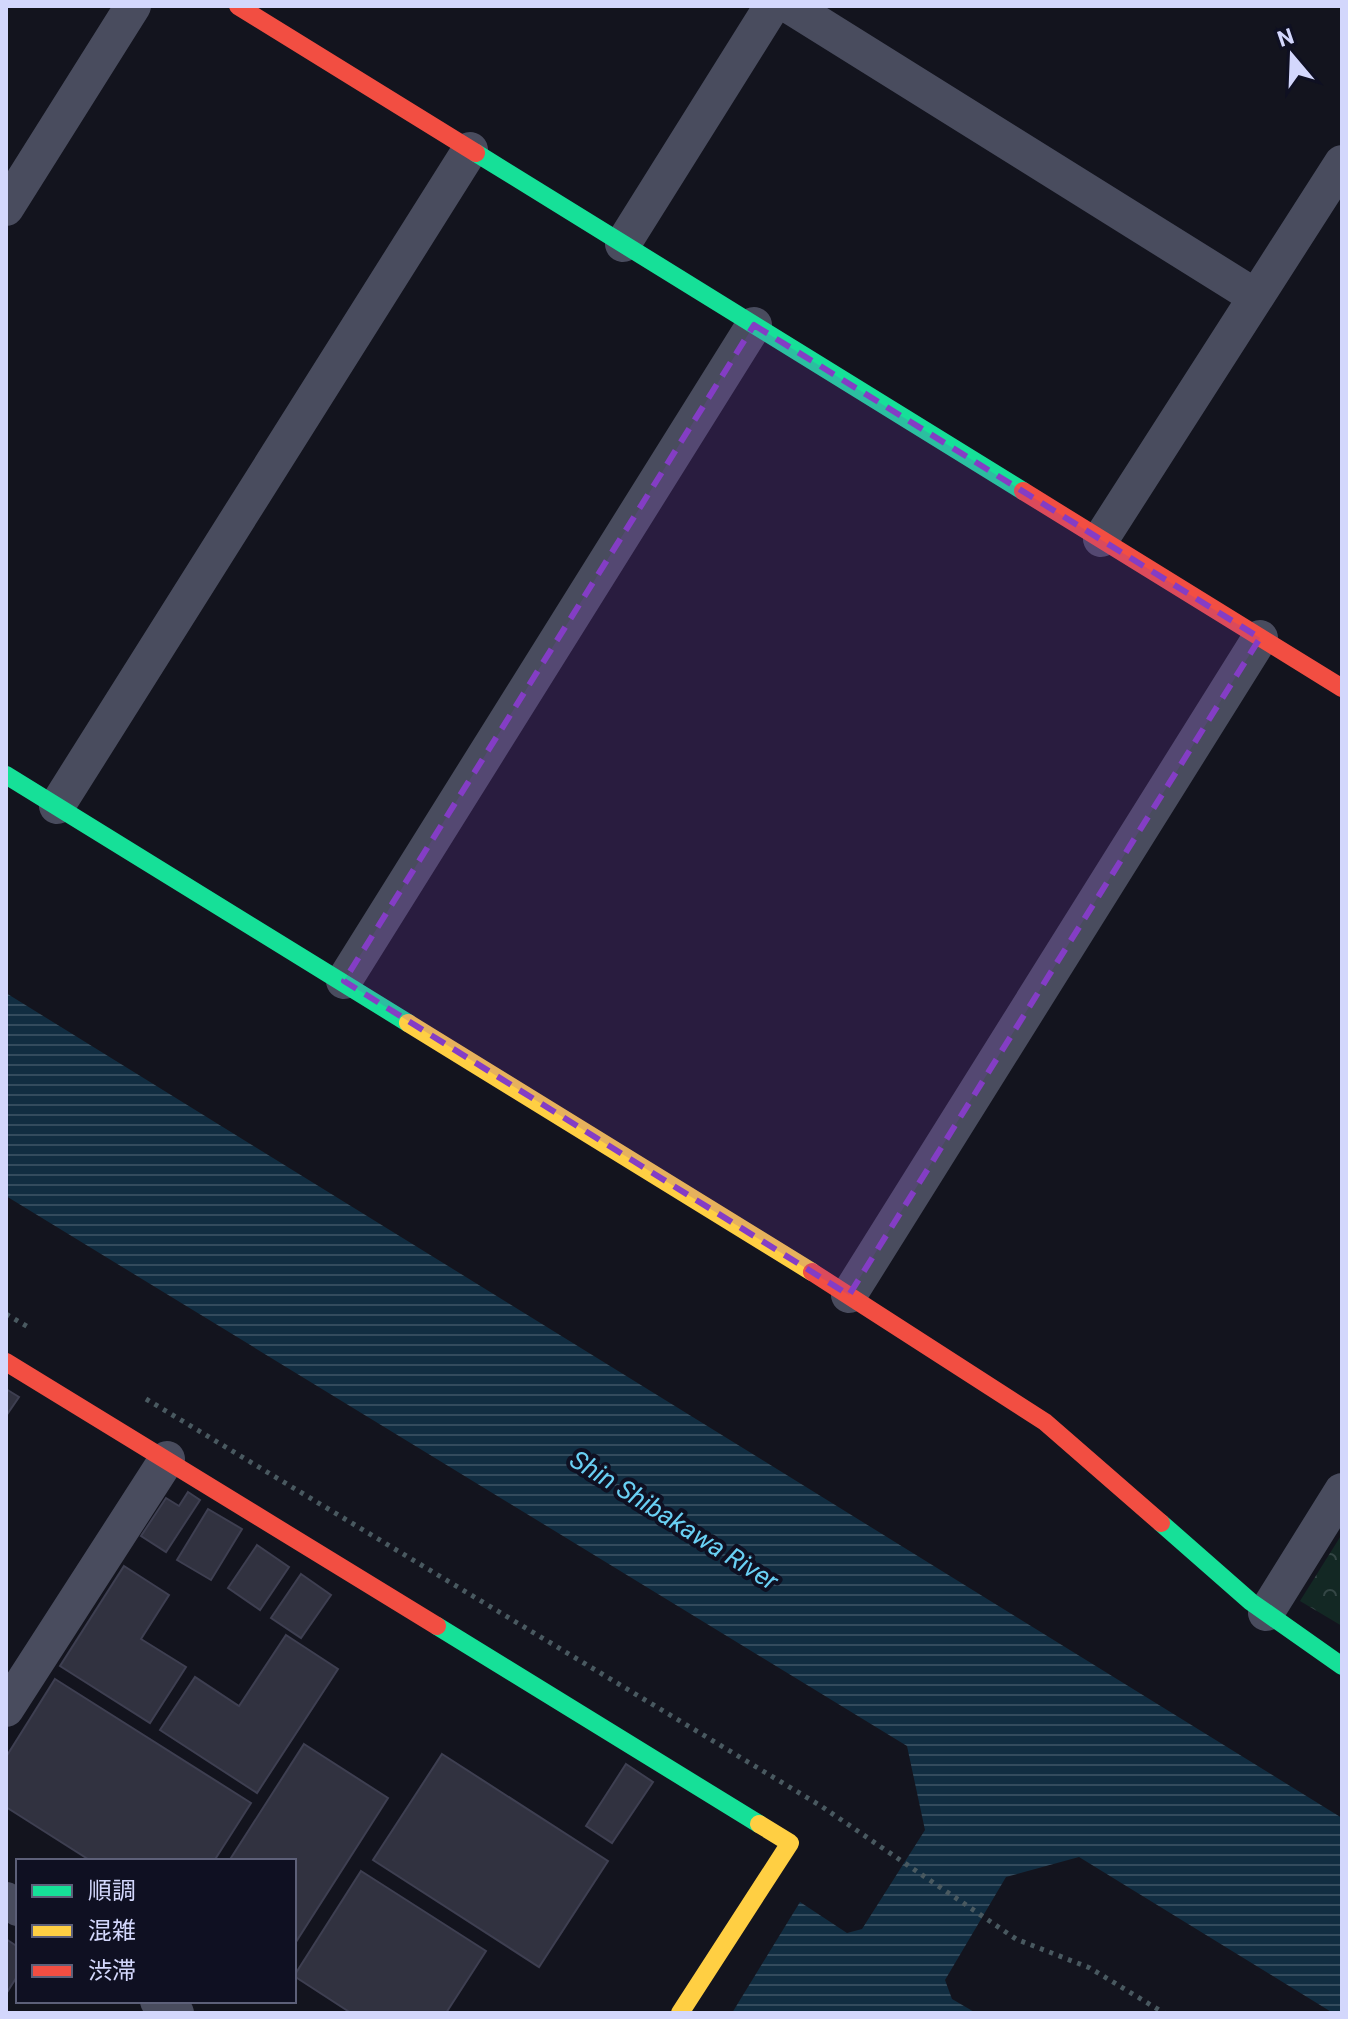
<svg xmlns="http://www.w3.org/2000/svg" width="1348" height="2019" font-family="Roboto,'Noto Sans JP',sans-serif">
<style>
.park{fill:url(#park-crowns)}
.water{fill:url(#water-rules)}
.building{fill:#313240;stroke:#3e3f51;stroke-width:2}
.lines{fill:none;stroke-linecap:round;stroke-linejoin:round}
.path{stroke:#495960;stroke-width:5;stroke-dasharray:4 6;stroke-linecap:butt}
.street{stroke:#494c5e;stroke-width:36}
.fast{stroke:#16e098;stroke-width:18}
.slow{stroke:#ffcf43;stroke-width:18}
.jam{stroke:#f24e42;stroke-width:18}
.marked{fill:#843dc5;fill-opacity:0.2;stroke:#843dc5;stroke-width:6;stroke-dasharray:16 10;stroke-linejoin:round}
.labels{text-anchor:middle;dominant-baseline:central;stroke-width:8;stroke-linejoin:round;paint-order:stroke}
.water-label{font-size:26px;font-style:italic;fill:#69d0f4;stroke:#0f1022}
</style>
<defs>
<pattern id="park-crowns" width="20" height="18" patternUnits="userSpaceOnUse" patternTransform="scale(2)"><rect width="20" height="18" fill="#132824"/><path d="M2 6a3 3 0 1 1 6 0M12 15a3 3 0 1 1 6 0" fill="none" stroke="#344645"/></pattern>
<pattern id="water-rules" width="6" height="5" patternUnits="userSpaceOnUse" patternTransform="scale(2)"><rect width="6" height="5" fill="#112d41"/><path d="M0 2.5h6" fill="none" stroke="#334b5d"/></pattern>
</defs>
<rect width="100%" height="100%" fill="#13141e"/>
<path class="park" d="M1342 1534V1626L1300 1601Z"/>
<path class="water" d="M6 993 1342 1818V2013H1333L1079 1857 1006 1877 945 1980 952 1999 976 2013H732L800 1902 847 1933 862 1929 925 1830 907 1746 6 1196Z"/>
<path class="building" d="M6 1389 19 1397 6 1416Z
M188 1492 200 1500 166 1552 141 1536 166 1498 179 1506Z
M208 1509 242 1529 211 1580 177 1560Z
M257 1545 289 1567 260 1610 228 1588Z
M124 1566 169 1595 141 1639 186 1667 150 1723 60 1666Z
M301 1574 331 1595 301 1638 271 1618Z
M286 1635 338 1669 257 1793 160 1730 195 1677 239 1706Z
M55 1679 251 1803 214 1861H91L6 1807V1757Z
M304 1744 388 1798 294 1945V1861H229Z
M442 1754 608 1861 539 1967 373 1860Z
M626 1764 653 1782 612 1843 586 1826Z
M361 1871 486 1951 446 2013H351L294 1976Z
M6 1939 18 1947V1975L6 1994Z"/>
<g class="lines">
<path class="path" d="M6 1314 28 1327
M146 1399 821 1806 1016 1939 1090 1968 1164 2013"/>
<path class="street" d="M790 6 1256 297
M6 208 133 6
M623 244 772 6
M1101 539 1342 163
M57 806 470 150
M344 981 754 325
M849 1295 1260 638
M1266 1613 1342 1491
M6 1709 167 1459
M6 1900 18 1908
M158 2001 176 2013"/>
<path class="fast" d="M476 153 1023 491
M6 775 408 1023
M1161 1523 1251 1602 1342 1666
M437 1626 759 1824"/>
<path class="slow" d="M408 1023 812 1272
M680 2013 790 1843 759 1824"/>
<path class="jam" d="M238 6 476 153
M1023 491 1342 688
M812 1272 1045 1422 1161 1523
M6 1362 437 1626"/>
</g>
<path class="marked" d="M754 325 1260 638 849 1295 344 981Z"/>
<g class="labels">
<g class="water-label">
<text transform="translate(674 1520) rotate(32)">Shin Shibakawa River</text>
</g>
</g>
<rect width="1348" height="2019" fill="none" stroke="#d3d7fc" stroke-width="16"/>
<rect x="16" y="1859" width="280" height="144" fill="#0f1022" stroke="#5d6079" stroke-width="2"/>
<rect x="32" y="1885" width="40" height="12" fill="#16e098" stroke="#5d6079" stroke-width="2"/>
<text x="88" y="1899" font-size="24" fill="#d3d7fc">順調</text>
<rect x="32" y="1925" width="40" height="12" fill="#ffcf43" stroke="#5d6079" stroke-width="2"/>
<text x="88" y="1939" font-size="24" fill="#d3d7fc">混雑</text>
<rect x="32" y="1965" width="40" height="12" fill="#f24e42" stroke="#5d6079" stroke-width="2"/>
<text x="88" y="1979" font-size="24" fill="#d3d7fc">渋滞</text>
<g transform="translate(1292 56) rotate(341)" stroke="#0f1022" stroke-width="6" paint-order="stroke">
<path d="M0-6L14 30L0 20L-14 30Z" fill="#d3d7fc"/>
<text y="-12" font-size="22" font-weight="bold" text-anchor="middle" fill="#d3d7fc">N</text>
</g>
</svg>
